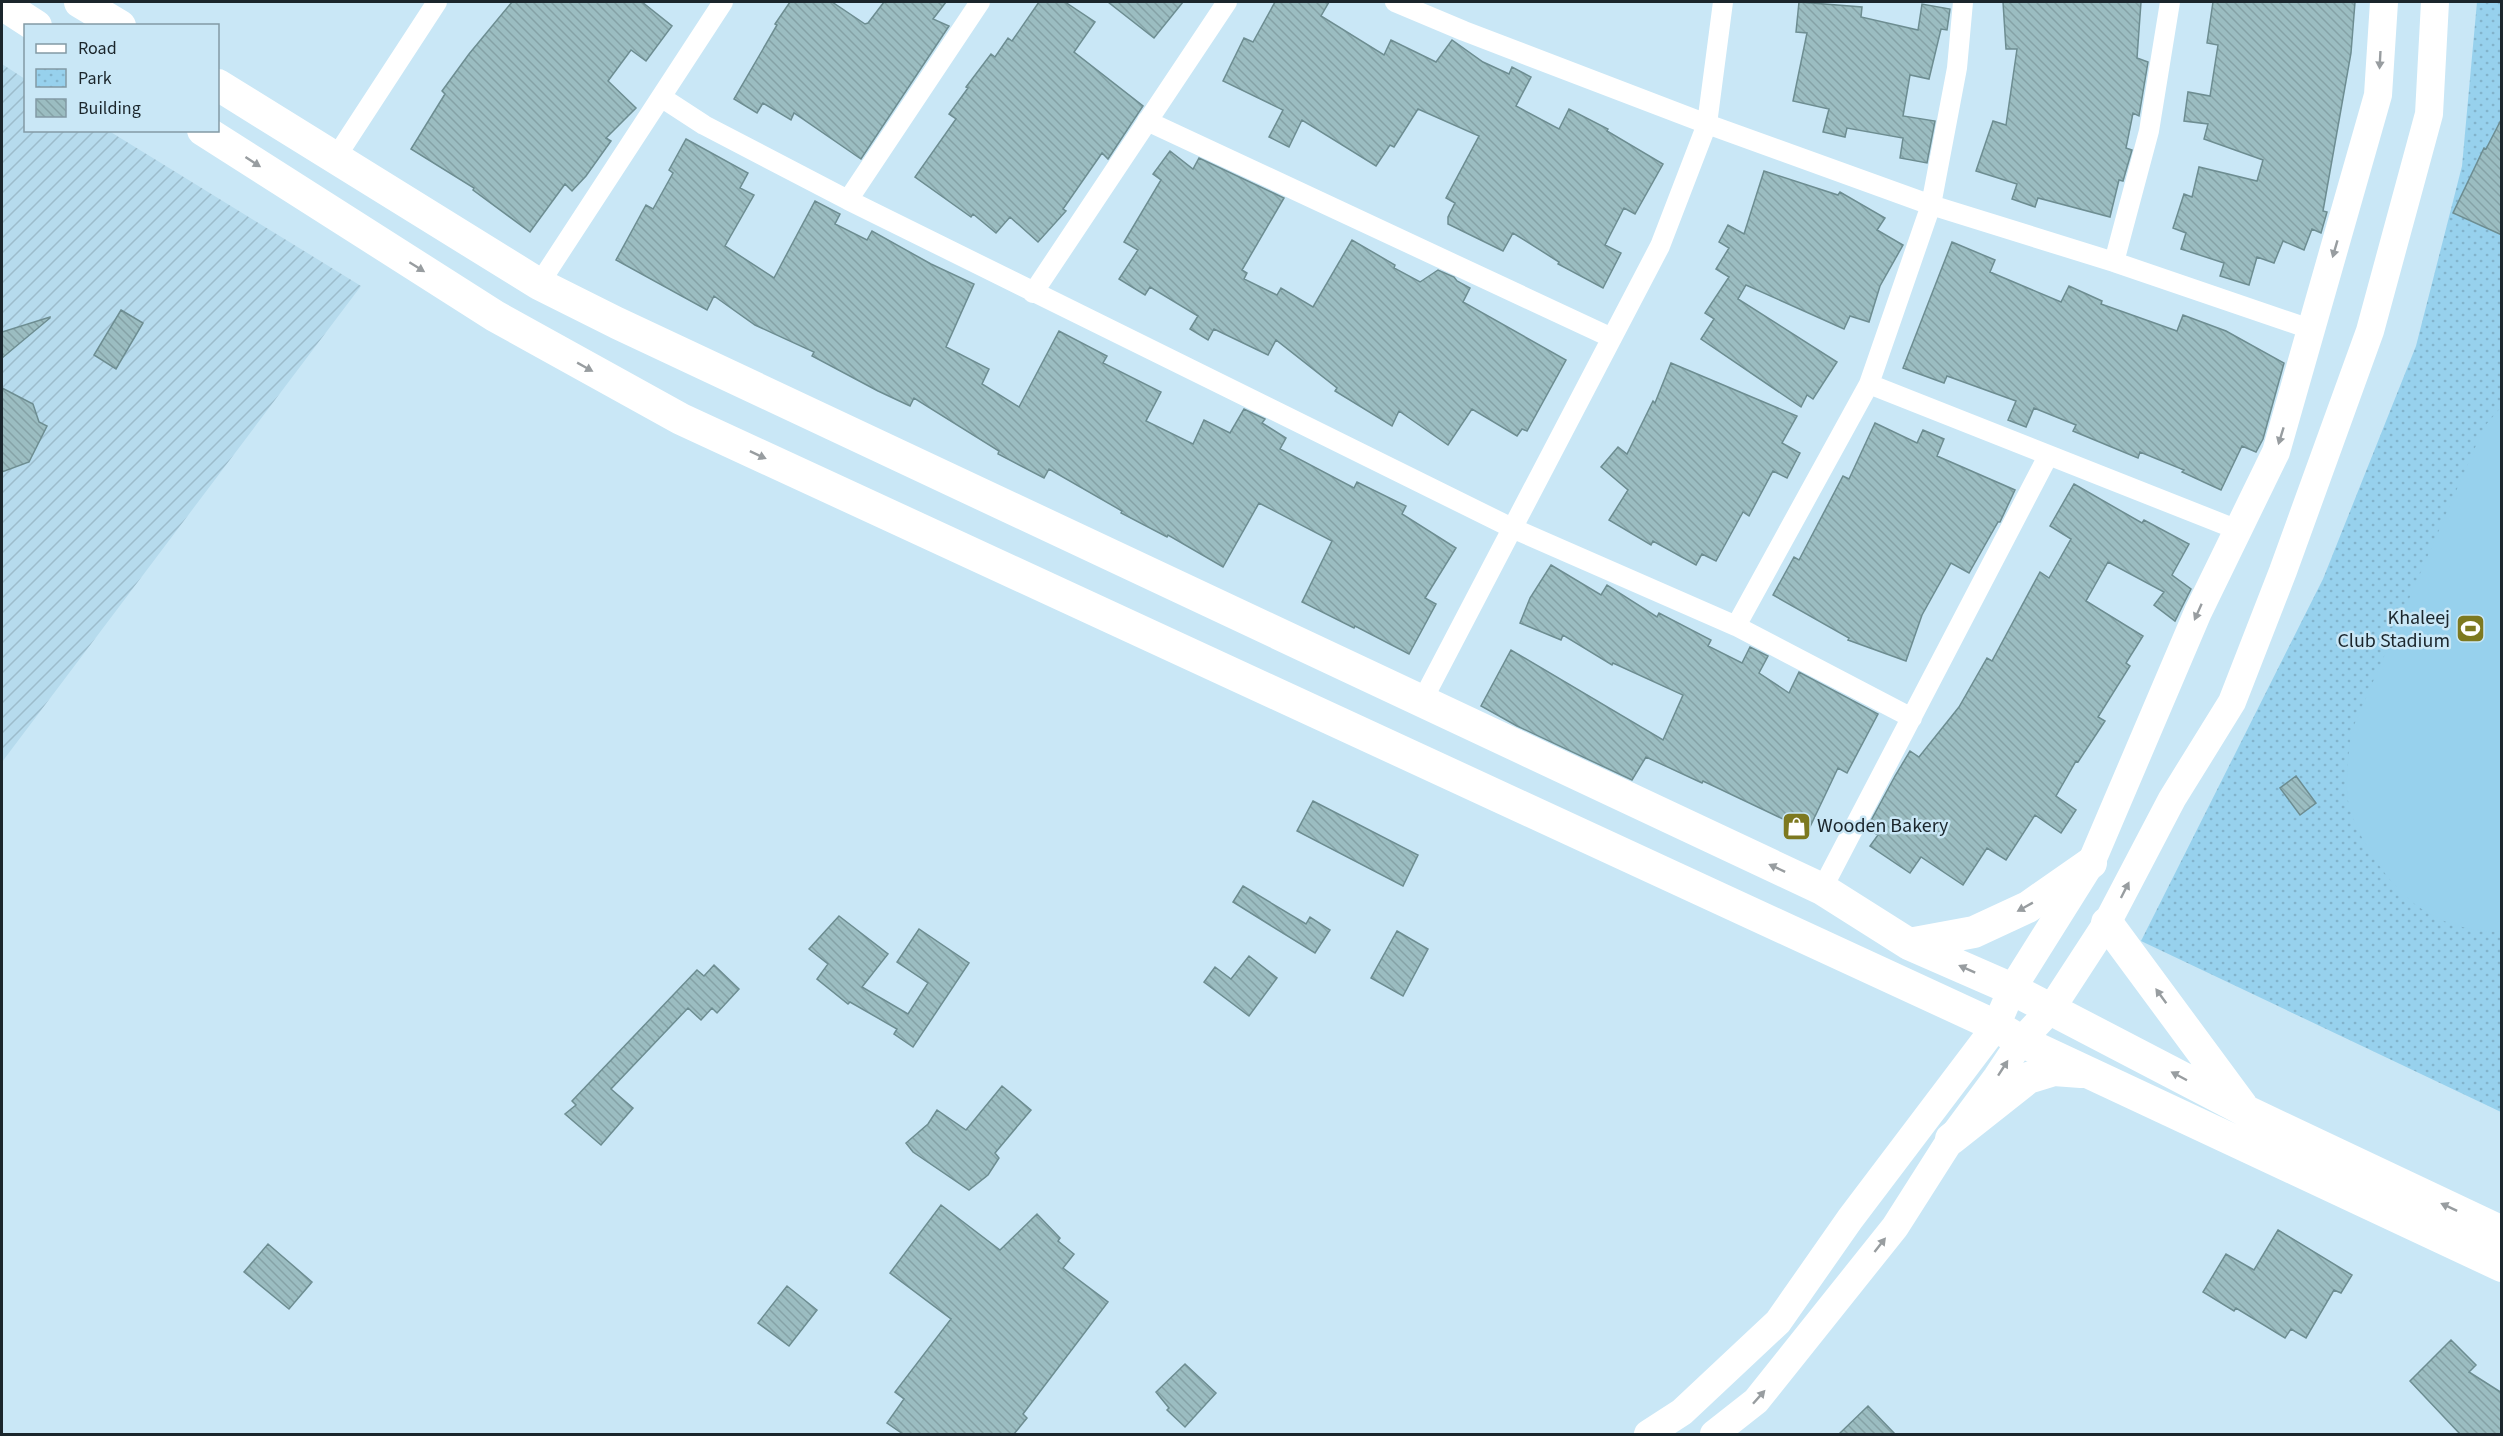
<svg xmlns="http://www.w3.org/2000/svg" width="2503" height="1436" font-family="'Source Sans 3',sans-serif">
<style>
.industrial{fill:url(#industrial-furrows)}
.park{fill:url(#park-dots)}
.pitch{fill:#97d1ed}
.building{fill:url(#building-back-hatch);stroke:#6d8d91;stroke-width:1.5}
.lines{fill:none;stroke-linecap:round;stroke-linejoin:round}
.street{stroke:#fff;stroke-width:20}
.secondary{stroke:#fff;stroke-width:28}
.primary{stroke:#fff;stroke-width:32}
.oneway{fill:#989da0}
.labels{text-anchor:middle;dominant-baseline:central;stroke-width:5;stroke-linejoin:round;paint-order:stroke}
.poi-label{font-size:20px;fill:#1b262c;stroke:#c9e7f6;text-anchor:end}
</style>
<defs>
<pattern id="industrial-furrows" width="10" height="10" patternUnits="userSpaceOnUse" patternTransform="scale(1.5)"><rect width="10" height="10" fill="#b6dbed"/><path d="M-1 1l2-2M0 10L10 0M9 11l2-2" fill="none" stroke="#9cbccb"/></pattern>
<pattern id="park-dots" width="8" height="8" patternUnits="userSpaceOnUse" patternTransform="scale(1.5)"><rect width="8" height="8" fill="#97d1ed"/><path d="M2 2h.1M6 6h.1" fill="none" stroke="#82b3cb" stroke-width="1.8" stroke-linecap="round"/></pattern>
<pattern id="building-back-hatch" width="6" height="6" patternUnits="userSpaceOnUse" patternTransform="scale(1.5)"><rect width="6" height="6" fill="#9bbdc1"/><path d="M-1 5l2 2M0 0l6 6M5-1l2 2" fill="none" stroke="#85a2a6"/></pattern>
</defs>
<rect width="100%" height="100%" fill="#c9e7f6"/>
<path class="industrial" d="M2 64 25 79 26 130 109 131 361 286 2 762Z"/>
<path class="park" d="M2477 2H2501V1112L2141 941 2323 579 2416 346 2462 166Z"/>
<path class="pitch" d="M2501 407V932C2445 930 2410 910 2378 864 2366 846 2355 827 2349 806 2344 783 2349 756 2351 732L2484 427Z"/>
<path class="building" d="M512 2H642L672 26 646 61 631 50 608 81 636 108 606 138 611 141 586 176 572 191 565 184 530 232 473 190 474 188 411 149 445 94 442 91 469 54Z
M790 2H832L865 24 868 23 884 2H946L933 19 949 26 861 159 794 113 791 120 763 103 757 113 734 99 777 25 775 24Z
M1039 2H1065L1095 22 1074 52 1143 106 1108 159 1102 153 1063 209 1066 211 1038 242 1010 217 996 233 973 214 971 217 915 177 956 119 949 114 968 88 966 87 991 54 995 57 1008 38 1012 41Z
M1108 2H1183L1154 38Z
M1275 2H1329L1321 16 1384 55 1391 40 1436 62 1452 40 1483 62 1509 74 1512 67 1531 77 1516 106 1559 129 1569 109 1608 129 1607 131 1663 164 1635 214 1624 208 1605 245 1621 253 1603 288 1558 264 1559 262 1513 233 1503 251 1448 224V217L1455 203 1446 198 1479 136 1418 109 1394 147 1390 145 1376 166 1302 120 1289 147 1269 137 1283 110 1223 81 1244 38 1253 42Z
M1799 2 1862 7 1861 17 1918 30 1922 4 1950 9 1947 30 1941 29 1929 79 1910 75 1903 116 1935 121 1927 163 1900 158 1903 138 1847 128 1845 137 1823 132 1829 109 1793 101 1807 33 1796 32Z
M2003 2H2141L2137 58 2148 62 2139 116 2133 113 2126 148 2132 150 2123 181 2119 180 2110 217 2038 198 2035 207 2012 199 2017 184 1976 171 1993 121 2006 125 2017 49H2006Z
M2213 2H2355L2351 53 2323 211 2327 212 2321 233 2312 229 2304 250 2283 241 2274 263 2257 257 2249 285 2220 276 2224 263 2181 249 2186 233 2173 228 2184 194 2192 197 2199 167 2257 181 2263 160 2204 139 2208 124 2184 121 2188 92 2210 96 2218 45 2207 43Z
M2502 118V235L2453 213 2484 148 2486 149Z
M686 139 748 173 740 188 754 195 725 246 774 278 815 201 840 214 835 224 867 240 872 231 931 264 974 284 946 347 989 369 982 384 1019 407 1059 331 1107 356 1103 363 1161 392 1146 421 1193 444 1204 420 1230 433 1244 409 1265 419 1262 423 1286 438 1280 449 1354 488 1357 482 1406 506 1402 514 1456 548 1425 598 1436 604 1409 654 1355 626 1354 628 1302 602 1332 541 1259 503 1223 567 1168 535 1167 537 1121 513 1122 511 1049 469 1044 478 998 454 999 451 914 398 910 406 878 391 812 356 814 352 755 325 714 296 707 310 616 260 646 205 653 209 673 173 669 170Z
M1170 151 1193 169 1199 158 1284 198 1242 270 1247 273 1244 279 1277 295 1281 288 1313 307 1352 240 1395 265 1394 268 1420 282 1438 270 1454 277 1457 281 1470 288 1463 302 1566 360 1527 431 1522 429 1517 436 1472 409 1448 445 1399 411 1392 426 1335 391 1337 388 1276 340 1268 355 1214 329 1208 340 1190 329 1198 316 1150 287 1145 295 1119 279 1138 250 1124 242 1161 180 1153 174Z
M1764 171 1838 195 1840 192 1885 218 1877 230 1903 245 1880 286 1869 322 1850 316 1844 329 1746 285 1738 299 1837 362 1813 399 1807 395 1801 407 1701 339 1714 319 1705 313 1729 277 1716 269 1729 248 1719 242 1728 225 1744 234Z
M1952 242 1995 260 1990 272 2061 302 2069 286 2102 301 2101 304 2177 331 2183 315 2226 331 2284 363 2263 439 2256 452 2242 446 2221 490 2182 472 2184 470 2140 452 2138 458 2073 431 2076 425 2034 408 2026 427 2008 420 2016 401 1947 376 1944 383 1903 368Z
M121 310 143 323 116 369 94 355Z
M50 317V318L2 358V332Z
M1671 363 1797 416 1782 443 1800 453 1787 478 1773 471 1749 516 1743 512 1716 561 1702 554 1696 565 1653 541 1651 545 1609 520 1628 490 1601 467 1618 447 1627 454 1653 401 1655 403Z
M2 388 33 404 39 422 47 426 29 462 2 472Z
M1875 423 1917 443 1923 430 1944 439 1937 456 2015 490 2000 522H1998L1969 573 1951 563 1922 615 1906 661 1848 640 1849 638 1773 595 1794 557 1799 560 1843 476 1849 479Z
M2074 484 2142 523 2144 520 2189 544 2172 575 2191 589 2175 621 2154 605 2164 592 2108 562 2086 601 2143 636 2126 663 2130 666 2098 717 2105 721 2078 762 2076 761 2056 796 2076 810 2061 833 2035 815 2006 860 1987 848 1963 885 1921 857 1910 873 1870 846 1878 835 1867 828 1895 776 1910 751 1919 757 1959 707 1987 658 1992 661 2040 572 2049 578 2071 539 2050 526Z
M1551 565 1601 595 1607 585 1657 617 1659 613 1711 640 1708 646 1742 663 1750 647 1768 656 1759 673 1789 693 1799 672 1878 714 1847 773 1838 768 1808 831 1703 781 1702 783 1646 757 1632 780 1517 726 1481 706 1511 650 1663 740 1683 695 1613 663 1612 665 1563 635 1561 640 1520 623 1530 598Z
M2296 776 2316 803 2300 815 2280 788Z
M1313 801 1418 855 1403 886 1297 831Z
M1243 886 1306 924 1310 917 1330 930 1315 953 1233 902Z
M839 916 888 954 862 987 908 1014 928 983 897 962 919 929 969 963 913 1047 894 1034 897 1029 850 1002 848 1004 817 979 828 964 809 949Z
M1397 931 1428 949 1403 996 1371 978Z
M1249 956 1277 978 1249 1016 1204 982 1215 967 1231 979Z
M714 965 739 989 717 1013 712 1008 701 1020 688 1008 611 1089 633 1108 601 1145 565 1114 576 1105 572 1101 697 970 704 976Z
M1002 1086 1031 1110 995 1153 999 1158 988 1175 969 1190 913 1152 906 1143 928 1124 937 1110 966 1130Z
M941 1205 1000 1250 1037 1214 1060 1238 1058 1241 1074 1254 1063 1268 1108 1302 1023 1414 1027 1418 1014 1434H903L887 1423 904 1399 895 1392 951 1319 890 1273Z
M2278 1230 2352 1275 2341 1293 2334 1290 2306 1338 2291 1329 2285 1338 2236 1308 2234 1311 2203 1292 2226 1254 2254 1270Z
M268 1244 312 1282 289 1309 244 1272Z
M787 1286 817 1310 789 1346 758 1323Z
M2451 1340 2476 1365 2469 1372 2502 1393V1434H2460L2410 1381Z
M1185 1364 1216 1393 1185 1427 1167 1410 1169 1408 1156 1392Z
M1868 1406 1895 1434H1839Z"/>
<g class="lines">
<path class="street" d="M980 2 848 200 1512 528 1736 626 1869 384 1931 205 1957 68 1963 2
M1395 2 1464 31 1707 124 1931 205 2114 262 2313 330
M661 97 704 125 848 200
M1147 121 1612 338
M336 157 437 2
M2114 262 2149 131 2170 2
M539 284 723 2
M1033 293 1227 2
M1869 384 2238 530
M1736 626 1912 718
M1422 701 1660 246 1707 124 1723 2
M1822 889 2048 456"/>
<path class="secondary" d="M1648 1434 1682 1412 1778 1322 1850 1219 1996 1026 2012 989 2091 863 2198 612 2276 452 2378 95 2384 2
M1714 1434 1756 1401 1895 1227 1951 1139 1997 1077 2021 1041 2051 1009 2107 923 2172 799 2232 702 2283 571 2370 331 2429 114 2435 2"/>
<path class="primary" d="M80 2 120 26
M2 4 36 26
M218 85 539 284 617 323 1822 889 1909 944 2012 989 2246 1111 2502 1232
M203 130 495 316 681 419 1996 1026 2021 1041 2502 1266
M2107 923 2242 1106
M1909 944 1974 932 2028 907 2091 863
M1951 1139 2028 1078 2054 1070 2081 1072"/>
</g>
<defs><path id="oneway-solid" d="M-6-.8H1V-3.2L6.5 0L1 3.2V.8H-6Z" transform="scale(1.5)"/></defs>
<g class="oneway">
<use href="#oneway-solid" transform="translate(2380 60) rotate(93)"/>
<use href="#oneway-solid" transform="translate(253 162) rotate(33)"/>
<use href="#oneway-solid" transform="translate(2335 249) rotate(106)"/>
<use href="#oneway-solid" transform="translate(417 267) rotate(32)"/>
<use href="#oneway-solid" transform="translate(585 367) rotate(29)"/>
<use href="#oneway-solid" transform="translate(2281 436) rotate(107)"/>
<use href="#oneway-solid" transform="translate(758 455) rotate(25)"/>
<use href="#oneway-solid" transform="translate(2198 612) rotate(114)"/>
<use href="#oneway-solid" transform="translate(1777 868) rotate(-155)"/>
<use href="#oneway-solid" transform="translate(2125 890) rotate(-63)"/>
<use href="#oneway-solid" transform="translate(2025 907) rotate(151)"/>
<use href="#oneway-solid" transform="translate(1967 969) rotate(-156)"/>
<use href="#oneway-solid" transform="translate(2161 996) rotate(-126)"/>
<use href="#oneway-solid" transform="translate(2003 1068) rotate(-57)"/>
<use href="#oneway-solid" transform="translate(2179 1076) rotate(-152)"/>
<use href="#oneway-solid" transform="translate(2449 1207) rotate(-155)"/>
<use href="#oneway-solid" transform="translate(1880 1245) rotate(-52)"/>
<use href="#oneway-solid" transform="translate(1759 1397) rotate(-48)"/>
</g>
<defs>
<symbol id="stadium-square" viewBox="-11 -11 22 22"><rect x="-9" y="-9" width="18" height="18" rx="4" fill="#7d7920" stroke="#c9e7f6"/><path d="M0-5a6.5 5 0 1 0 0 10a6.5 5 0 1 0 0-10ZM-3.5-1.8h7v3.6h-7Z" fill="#fff"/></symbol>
<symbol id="shop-square" viewBox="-11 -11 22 22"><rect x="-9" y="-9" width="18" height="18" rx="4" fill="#7d7920" stroke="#c9e7f6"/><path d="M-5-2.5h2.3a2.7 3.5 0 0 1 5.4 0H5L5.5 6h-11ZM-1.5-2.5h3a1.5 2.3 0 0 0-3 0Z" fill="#fff"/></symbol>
</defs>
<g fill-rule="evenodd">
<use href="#stadium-square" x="2454" y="612" width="33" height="33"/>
<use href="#shop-square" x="1780" y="810" width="33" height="33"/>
</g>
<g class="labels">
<g class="poi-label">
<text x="2450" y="618">Khaleej<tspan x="2450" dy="23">Club Stadium</tspan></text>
<text x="1817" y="826" text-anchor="start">Wooden Bakery</text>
</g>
</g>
<rect width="2503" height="1436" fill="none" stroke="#1b262c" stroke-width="6"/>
<rect x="24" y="24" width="195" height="108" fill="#c9e7f6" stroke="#839aa5" stroke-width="1.5"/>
<rect x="36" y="44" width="30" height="9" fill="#ffffff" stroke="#839aa5" stroke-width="1.5"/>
<text x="78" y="54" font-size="18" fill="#1b262c">Road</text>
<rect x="36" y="69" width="30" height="18" fill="url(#park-dots)" stroke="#839aa5" stroke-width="1.5"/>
<text x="78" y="84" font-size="18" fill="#1b262c">Park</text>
<rect x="36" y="99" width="30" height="18" fill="url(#building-back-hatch)" stroke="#839aa5" stroke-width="1.5"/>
<text x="78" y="114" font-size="18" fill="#1b262c">Building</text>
</svg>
